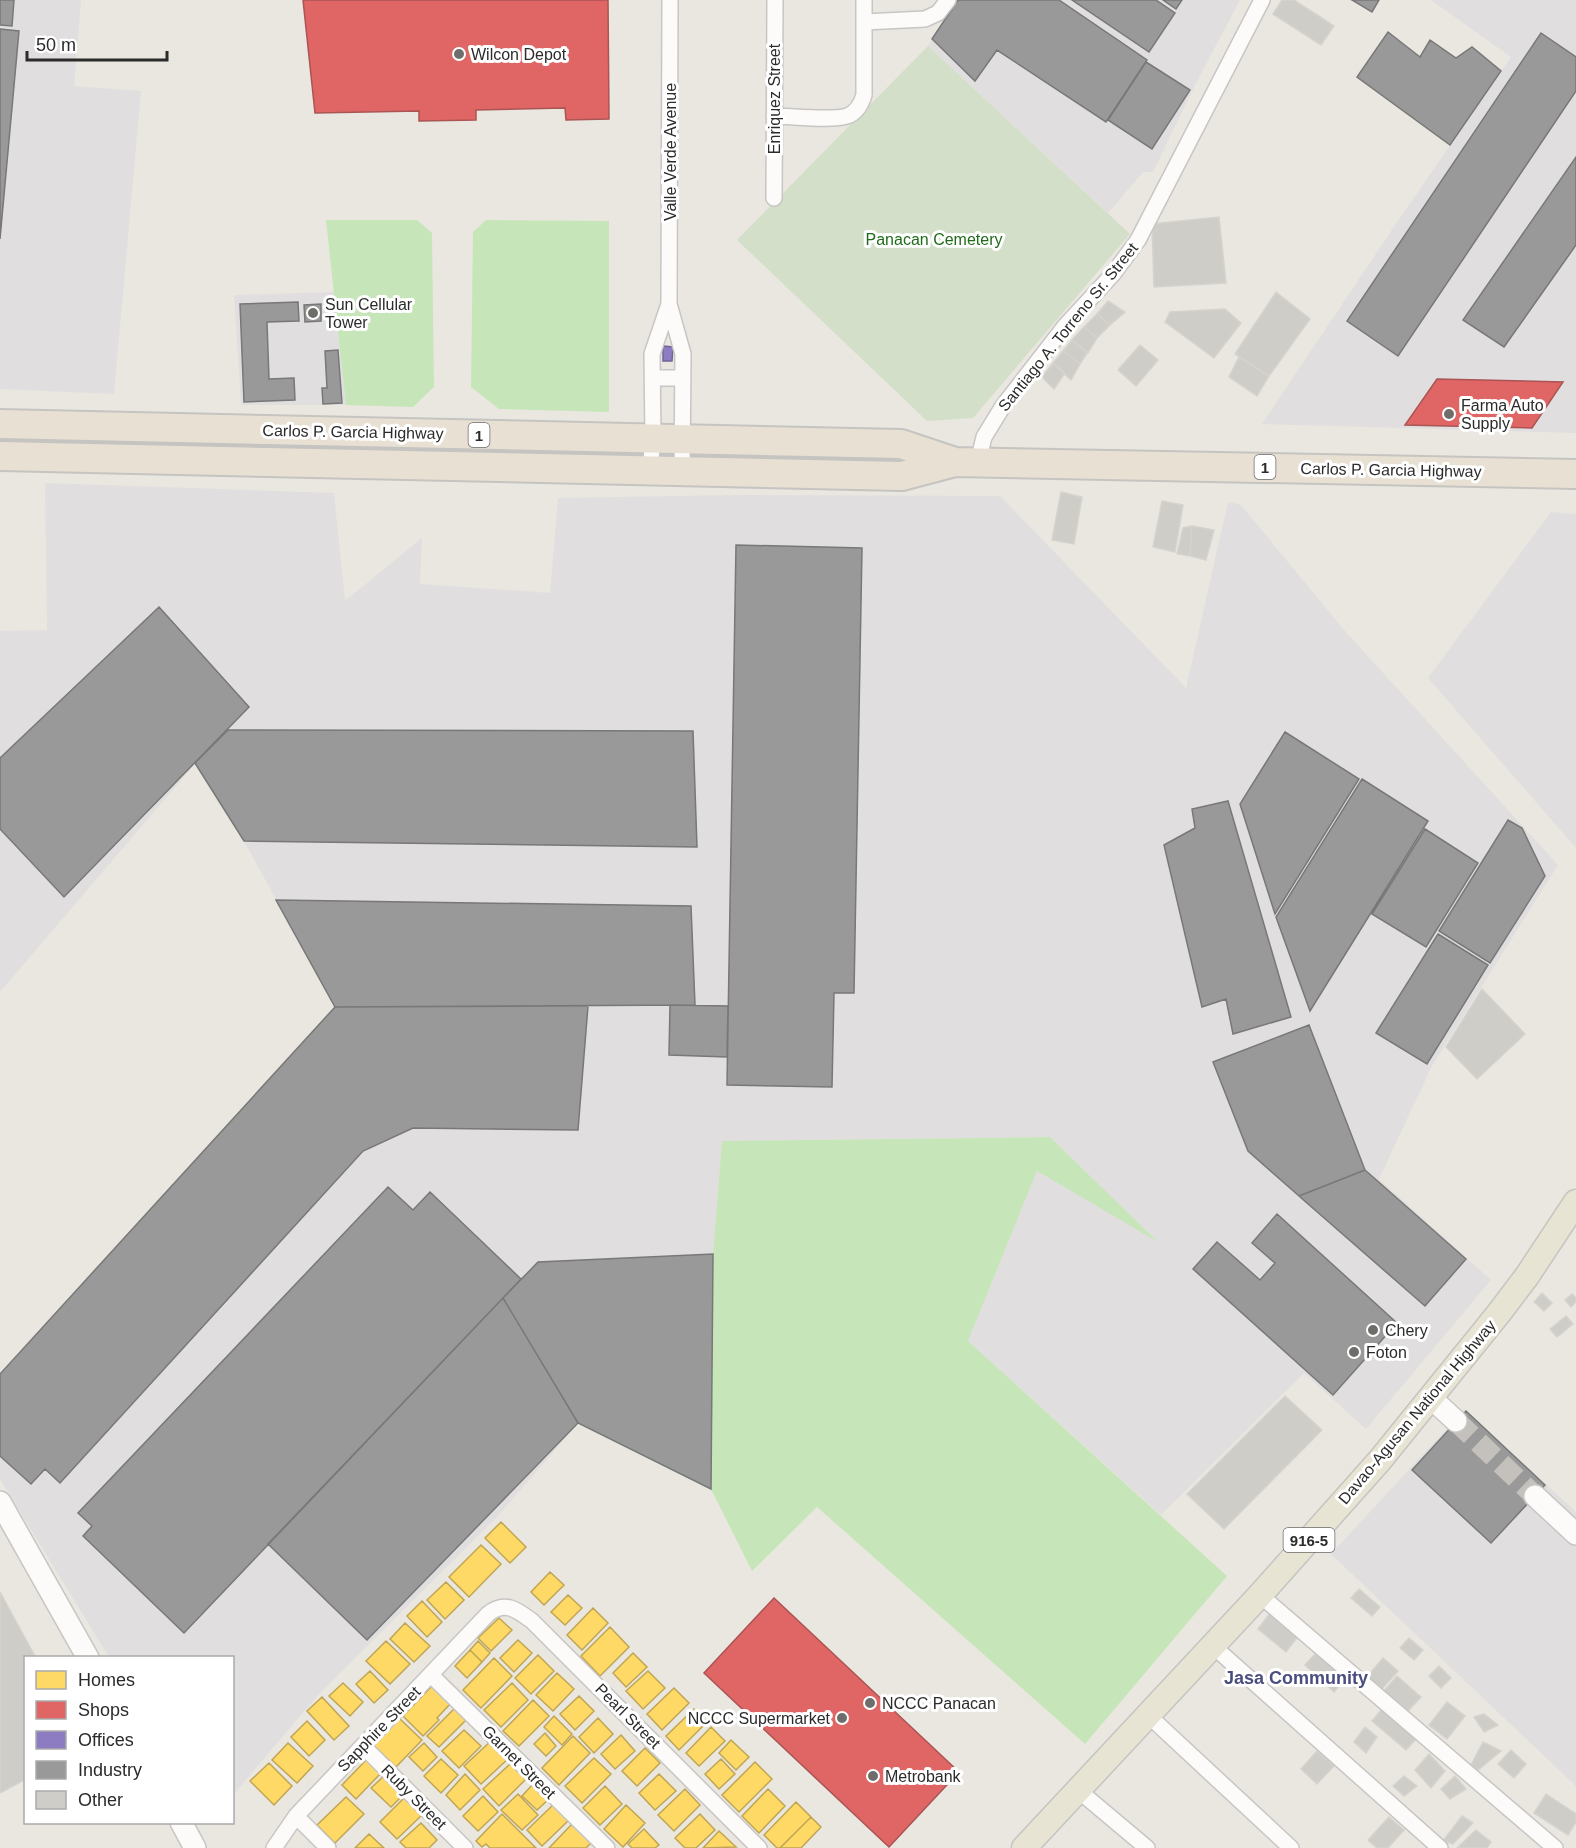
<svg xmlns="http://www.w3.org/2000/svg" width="1576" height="1848" font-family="Helvetica,sans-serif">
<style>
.industrial{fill:#e1dedf}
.green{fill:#c6e6b9}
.cemetery{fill:#d3dfc8}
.homes{fill:#ffd966;stroke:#bfa554;stroke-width:1.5}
.shops{fill:#e06666;stroke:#aa5454;stroke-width:1.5}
.offices{fill:#8e7cc3;stroke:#706495;stroke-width:1.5}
.industry{fill:#999;stroke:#787878;stroke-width:1.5}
.building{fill:#cfcdc8;stroke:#d5d3cd;stroke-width:1.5}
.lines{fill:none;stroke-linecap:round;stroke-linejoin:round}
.secondary-tunnel{stroke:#c4c1bc;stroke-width:21;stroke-dasharray:21 10;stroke-linecap:butt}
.street-casing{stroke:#c7c6c5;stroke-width:18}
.secondary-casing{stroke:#c7c6c5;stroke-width:24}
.primary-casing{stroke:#c5c4c1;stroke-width:27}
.highway-casing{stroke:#c5c4c1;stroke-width:32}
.street{stroke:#fcfbfa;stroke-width:15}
.secondary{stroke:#fcfbfa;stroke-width:21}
.primary{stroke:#e7e4d3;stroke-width:24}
.highway{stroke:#e9e0d4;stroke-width:28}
.poi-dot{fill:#6e6d6a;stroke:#fff;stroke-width:2}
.labels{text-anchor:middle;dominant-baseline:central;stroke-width:6;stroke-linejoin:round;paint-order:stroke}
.shield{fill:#fff;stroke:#6b6b6b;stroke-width:1.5}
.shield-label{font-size:15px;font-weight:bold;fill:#2b2b2b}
.poi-label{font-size:16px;fill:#2b2b2b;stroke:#fff;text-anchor:start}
.street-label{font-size:16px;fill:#2b2b2b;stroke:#fff}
.park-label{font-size:16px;fill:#1f6b19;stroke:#fff}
.neighbourhood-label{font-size:18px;font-weight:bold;fill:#4a4d7e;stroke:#fff}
</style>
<rect width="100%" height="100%" fill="#eae7e0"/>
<path class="industrial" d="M0 0H81L74 86 141 91 114 394 0 389Z
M955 0H1240L1193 89 1153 172H1143L1108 213 928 46Z
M1431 0H1576V433L1262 424 1393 228 1511 57Z
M334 292 346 405H241L234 295Z
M45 483 334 493 345 601 422 538 420 584 550 593 558 498 737 495 1000 496 1186 688 1228 502 1241 505 1345 631 1558 865 1432 1066 1379 1179 1491 1280 1366 1429 1304 1373 1161 1515 968 1341 1037 1171 1156 1240 1050 1137 722 1141 713 1254 711 1489 578 1423 498 1516 319 1694 233 1795 232 1658 109 1657 0 1479V1374L335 1007 244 841 195 764 0 992V631L47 630Z
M1551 512 1576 514V848L1428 678Z
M1465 1409 1576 1512V1786L1331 1554Z"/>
<path class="green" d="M326 220H417L432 233 434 387 413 407 346 405Z
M486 220 609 221V412L499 409 471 387 473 232Z
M1050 1137 1158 1242 1037 1171 968 1341 1227 1576 1085 1744 817 1507 752 1571 711 1489 713 1254 722 1141Z"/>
<path class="cemetery" d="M928 46 1130 234 973 418 927 421 737 240Z"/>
<path class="homes" d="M501 1522 526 1547 510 1563 485 1538Z
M481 1545 501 1564 469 1597 449 1577Z
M550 1572 564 1585 544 1605 531 1592Z
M446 1582 464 1600 445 1619 427 1600Z
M568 1595 582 1608 565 1625 551 1612Z
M422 1601 442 1622 427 1637 407 1616Z
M593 1608 608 1623 582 1650 567 1635Z
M499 1618 512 1630 491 1651 478 1638Z
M405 1623 430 1646 414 1662 390 1639Z
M610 1627 629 1647 600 1676 581 1656Z
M518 1640 532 1653 514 1672 500 1658Z
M386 1641 410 1664 390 1684 366 1661Z
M478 1641 490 1653 482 1662 470 1650Z
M470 1650 482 1662 467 1678 455 1666Z
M633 1653 647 1667 626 1687 613 1673Z
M538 1655 554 1671 531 1694 515 1678Z
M494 1658 512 1676 481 1708 463 1690Z
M370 1671 388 1690 374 1703 356 1684Z
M648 1671 665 1688 643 1709 626 1691Z
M557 1673 574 1689 553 1711 536 1695Z
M343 1683 363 1702 350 1716 329 1696Z
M512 1683 528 1700 501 1727 484 1710Z
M433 1685 451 1703 437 1718 439 1720 423 1736 403 1716Z
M674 1688 689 1703 662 1730 647 1714Z
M579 1696 594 1711 575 1730 560 1714Z
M322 1697 349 1726 334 1740 307 1711Z
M533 1700 549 1716 519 1746 503 1731Z
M454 1709 466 1720 439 1747 427 1736Z
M694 1709 707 1722 679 1750 666 1736Z
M554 1716 572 1734 562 1745 544 1727Z
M399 1718 422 1740 396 1767 373 1745Z
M598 1718 613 1734 594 1753 579 1737Z
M307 1721 325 1740 309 1756 291 1737Z
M711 1727 725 1741 699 1766 686 1753Z
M464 1730 481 1746 459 1768 442 1751Z
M545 1733 556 1746 546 1756 534 1744Z
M621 1735 635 1751 615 1769 601 1754Z
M573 1736 590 1753 559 1785 542 1768Z
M492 1740 509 1758 481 1784 464 1766Z
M731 1740 749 1757 736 1770 719 1753Z
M288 1743 313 1766 297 1783 272 1760Z
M424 1743 437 1757 423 1771 409 1757Z
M645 1748 660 1763 637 1786 622 1771Z
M594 1758 611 1774 582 1803 565 1786Z
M367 1759 381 1773 356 1799 342 1785Z
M441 1759 458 1775 441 1793 424 1776Z
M721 1759 735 1774 719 1789 705 1774Z
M755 1762 772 1779 739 1812 722 1795Z
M269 1763 292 1786 274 1805 250 1781Z
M511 1763 526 1779 499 1806 483 1789Z
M465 1774 480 1790 460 1810 446 1795Z
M659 1774 676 1791 655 1810 639 1793Z
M384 1776 403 1795 391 1807 371 1788Z
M533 1784 549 1799 537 1810 522 1796Z
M605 1786 622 1804 600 1825 583 1808Z
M685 1789 700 1805 674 1831 658 1815Z
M768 1789 785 1806 759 1833 742 1816Z
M518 1794 538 1815 522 1830 501 1810Z
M483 1796 498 1812 478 1831 463 1816Z
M346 1797 364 1814 335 1843 317 1825Z
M405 1797 422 1815 397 1839 380 1822Z
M796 1802 811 1817 780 1848H777L764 1835Z
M554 1804 569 1820 542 1846 527 1830Z
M626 1805 645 1823 623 1847 604 1829Z
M502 1814 536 1848H490L486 1844 482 1847 476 1841Z
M700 1814 715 1830 696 1848H685L675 1838Z
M811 1817 821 1827 801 1848H780Z
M421 1823 437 1840 429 1848H406L400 1842Z
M572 1824 591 1843 586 1848H549Z
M644 1829 659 1845 655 1848H632L628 1844Z
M719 1831 736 1847 703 1848Z
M369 1834 384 1848H355Z"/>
<path class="shops" d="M303 0H608L609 119 566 120 565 108 476 110V120L419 121V111L315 113Z
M1437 379 1563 382 1532 428 1405 425Z
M774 1598 959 1772 889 1847 704 1673Z"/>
<path class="offices" d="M663 346 673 347 672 361H663Z"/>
<path class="industry" d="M0 0H14L12 26 0 25Z
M958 0H1059L1147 60 1106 122 997 50 975 81 932 39Z
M1072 0H1156L1175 13 1149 52Z
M1163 0H1182L1176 9Z
M1352 0H1379L1372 12Z
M0 29 19 31 0 239Z
M1388 32 1420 57 1430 40 1456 58 1472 47 1501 71 1450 145 1357 77Z
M1541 33 1576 57V91L1398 356 1347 321Z
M1146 62 1190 90 1152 149 1108 120Z
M1576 157V245L1504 347 1463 320Z
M298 302 299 321 267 322 269 379 294 378 295 400 244 402 240 304Z
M321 304V321L305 322 304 305Z
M338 350 342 403 323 404 322 388H327L325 351Z
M736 545 862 548 854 993H834L832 1087 727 1085Z
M159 607 249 707 64 897 0 829V758Z
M228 730 693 731 697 847 244 841 195 763Z
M1285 732 1359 779 1275 914 1240 804Z
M1362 779 1428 821 1310 1011 1276 917Z
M1228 801 1291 1017 1233 1034 1226 999 1202 1007 1164 845 1195 828 1192 809Z
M1508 820 1522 828 1545 876 1490 963 1439 931Z
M1425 829 1478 863 1426 947 1372 914Z
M276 900 691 906 695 1005 335 1007Z
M1438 934 1488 965 1427 1064 1376 1033Z
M670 1005 728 1006 727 1057 669 1055Z
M588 1006 578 1130 413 1128 363 1151 60 1483 45 1469 31 1484 0 1456V1374L335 1007Z
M1309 1025 1365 1170 1299 1196 1248 1151 1213 1062Z
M1365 1170 1466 1259 1425 1306 1299 1196Z
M388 1187 413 1210 430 1192 521 1279 184 1633 83 1536 92 1526 78 1513Z
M1277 1214 1397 1323 1333 1395 1193 1269 1217 1242 1260 1280 1275 1263 1252 1243Z
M713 1254 711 1489 578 1423 503 1298 538 1262Z
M503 1298 578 1423 367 1640 268 1544Z
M1466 1411 1545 1485 1491 1543 1412 1470Z"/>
<path class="building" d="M1282 0H1294L1334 26 1321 45 1273 14Z
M1219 217 1226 283 1154 287 1152 224Z
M1276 292 1310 319 1269 376 1235 354Z
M1108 301 1125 312 1110 325 1097 314Z
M1225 309 1241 323 1214 358 1165 322 1170 312Z
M1097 314 1110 325 1097 338 1084 327Z
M1084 327 1097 338 1088 353 1072 340Z
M1072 340 1087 353 1080 364 1063 351Z
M1140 345 1158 360 1136 386 1118 370Z
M1063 351 1080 364 1071 380 1053 363Z
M1239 357 1269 376 1257 396 1229 377Z
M1053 363 1065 373 1054 389 1042 377Z
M1061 492 1082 497 1074 544 1052 540Z
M1162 501 1183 505 1175 552 1153 547Z
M1192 526 1214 530 1206 560 1190 556Z
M1192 526 1190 556 1177 554 1183 528Z
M1482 989 1525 1034 1477 1079 1446 1047Z
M1542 1293 1552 1303 1544 1311 1534 1302Z
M1572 1294 1576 1298V1302L1571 1307 1565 1300Z
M1566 1316 1573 1324 1557 1337 1550 1329Z
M1285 1396 1322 1430 1224 1529 1187 1494Z
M1359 1589 1380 1607 1372 1616 1351 1598Z
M0 1592 36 1658H26V1779L0 1793Z
M1271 1612 1299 1635 1286 1652 1258 1629Z
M1409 1638 1423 1650 1414 1660 1400 1648Z
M1316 1653 1345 1679 1334 1692 1305 1665Z
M1383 1658 1398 1671 1380 1691 1366 1678Z
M1439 1666 1451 1678 1441 1688 1429 1676Z
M1397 1676 1421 1697 1408 1711 1384 1691Z
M1447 1702 1465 1716 1447 1739 1429 1725Z
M1382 1709 1417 1738 1406 1750 1372 1721Z
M1484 1714 1498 1725 1484 1732 1474 1717Z
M1365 1727 1377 1737 1366 1753 1354 1742Z
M1483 1742 1501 1751 1478 1770 1471 1765Z
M1511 1750 1526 1764 1514 1778 1498 1764Z
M1317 1751 1334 1766 1317 1784 1301 1769Z
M1429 1754 1445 1771 1431 1788 1415 1770Z
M1404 1776 1417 1786 1404 1796 1393 1786Z
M1455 1776 1466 1789 1450 1799 1441 1789Z
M1546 1794 1576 1814V1822L1568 1835 1534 1813Z
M1462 1816 1473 1823 1453 1844 1443 1841Z
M1389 1817 1404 1830 1388 1848H1377L1368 1840Z
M1476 1830 1491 1842 1487 1848H1457Z"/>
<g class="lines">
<path class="secondary-tunnel" d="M1456 1421 1535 1496"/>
<defs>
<path id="street" d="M670 0 669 304 683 354 682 471
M864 22 925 19 938 13 948 0
M774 116C791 116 832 121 847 116 856 113 861 105 864 95V0
M774 198 775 0
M653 378H683
M978 462 984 437 1003 406 1065 326 1113 274 1138 240 1262 0
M650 470 653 439 652 354 669 304
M1260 1595 1555 1848
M1213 1646 1440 1848
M431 1675 607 1848
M1148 1715 1291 1848
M363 1746 465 1848
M1078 1790 1147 1848
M296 1816 328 1848
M274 1848 296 1816 488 1614C505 1600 517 1610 532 1621L759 1848"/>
<path id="secondary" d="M1432 1399 1456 1421
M1535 1496 1576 1534
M0 1502 88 1658
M181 1822 195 1848"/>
<path id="primary" d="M1024 1848 1260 1595 1380 1460 1499 1313 1527 1276 1576 1202"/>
<path id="highway" d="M0 424 901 444 955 462
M0 456 902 476 955 462 1576 474"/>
</defs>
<use href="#street" class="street-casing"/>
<use href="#secondary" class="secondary-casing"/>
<use href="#primary" class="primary-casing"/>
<use href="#highway" class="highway-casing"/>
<use href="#street" class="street"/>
<use href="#secondary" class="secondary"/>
<use href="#primary" class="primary"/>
<use href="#highway" class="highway"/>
</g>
<g class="poi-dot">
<circle cx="459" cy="54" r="6"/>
<circle cx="313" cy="313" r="6"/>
<circle cx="1449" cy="414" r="6"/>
<circle cx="1373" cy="1330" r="6"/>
<circle cx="1354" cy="1352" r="6"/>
<circle cx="870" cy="1703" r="6"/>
<circle cx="842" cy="1718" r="6"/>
<circle cx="873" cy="1776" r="6"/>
</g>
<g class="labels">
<g class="shield">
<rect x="468.5" y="423" width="21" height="24" rx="4.5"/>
<rect x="1254.5" y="455" width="21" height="24" rx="4.5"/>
<rect x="1283.5" y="1528" width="51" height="24" rx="4.5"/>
</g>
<g class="shield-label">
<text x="479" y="435">1</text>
<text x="1265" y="467">1</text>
<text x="1309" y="1540">916-5</text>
</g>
<g class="poi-label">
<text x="471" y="54">Wilcon Depot</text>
<text x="325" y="304">Sun Cellular<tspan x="325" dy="18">Tower</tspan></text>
<text x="1461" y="405">Farma Auto<tspan x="1461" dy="18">Supply</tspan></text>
<text x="1385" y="1330">Chery</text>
<text x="1366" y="1352">Foton</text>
<text x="882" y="1703">NCCC Panacan</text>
<text x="830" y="1718" text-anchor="end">NCCC Supermarket</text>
<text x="885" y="1776">Metrobank</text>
</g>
<g class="street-label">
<text transform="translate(774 99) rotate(-90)">Enriquez Street</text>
<text transform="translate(670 152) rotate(-90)">Valle Verde Avenue</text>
<text transform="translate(1068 327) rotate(-51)">Santiago A. Torreno Sr. Street</text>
<text transform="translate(353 432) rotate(1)">Carlos P. Garcia Highway</text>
<text transform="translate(1391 470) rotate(1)">Carlos P. Garcia Highway</text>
<text transform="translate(1417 1412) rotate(-50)">Davao-Agusan National Highway</text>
<text transform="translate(628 1716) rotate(45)">Pearl Street</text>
<text transform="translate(379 1729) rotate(-46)">Sapphire Street</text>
<text transform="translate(519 1762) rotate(45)">Garnet Street</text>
<text transform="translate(414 1797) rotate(45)">Ruby Street</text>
</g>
<g class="park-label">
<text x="934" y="239">Panacan Cemetery</text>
</g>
<g class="neighbourhood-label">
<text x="1296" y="1678">Jasa Community</text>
</g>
</g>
<rect x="24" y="1656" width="210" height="168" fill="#ffffff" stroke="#aaaaaa" stroke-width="1.5"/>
<rect x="36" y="1671" width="30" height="18" fill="#ffd966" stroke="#aaaaaa" stroke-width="1.5"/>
<text x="78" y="1686" font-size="18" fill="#2b2b2b">Homes</text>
<rect x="36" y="1701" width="30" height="18" fill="#e06666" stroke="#aaaaaa" stroke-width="1.5"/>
<text x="78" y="1716" font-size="18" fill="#2b2b2b">Shops</text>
<rect x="36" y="1731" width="30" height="18" fill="#8e7cc3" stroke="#aaaaaa" stroke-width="1.5"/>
<text x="78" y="1746" font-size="18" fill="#2b2b2b">Offices</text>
<rect x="36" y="1761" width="30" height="18" fill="#999999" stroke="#aaaaaa" stroke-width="1.5"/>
<text x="78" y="1776" font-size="18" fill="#2b2b2b">Industry</text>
<rect x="36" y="1791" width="30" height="18" fill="#cfcdc8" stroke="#aaaaaa" stroke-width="1.5"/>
<text x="78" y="1806" font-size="18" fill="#2b2b2b">Other</text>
<path d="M27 51v9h140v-9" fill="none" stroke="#2b2b2b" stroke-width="3"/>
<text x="36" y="51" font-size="18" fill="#2b2b2b" stroke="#ffffff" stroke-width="4.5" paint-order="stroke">50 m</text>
</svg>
